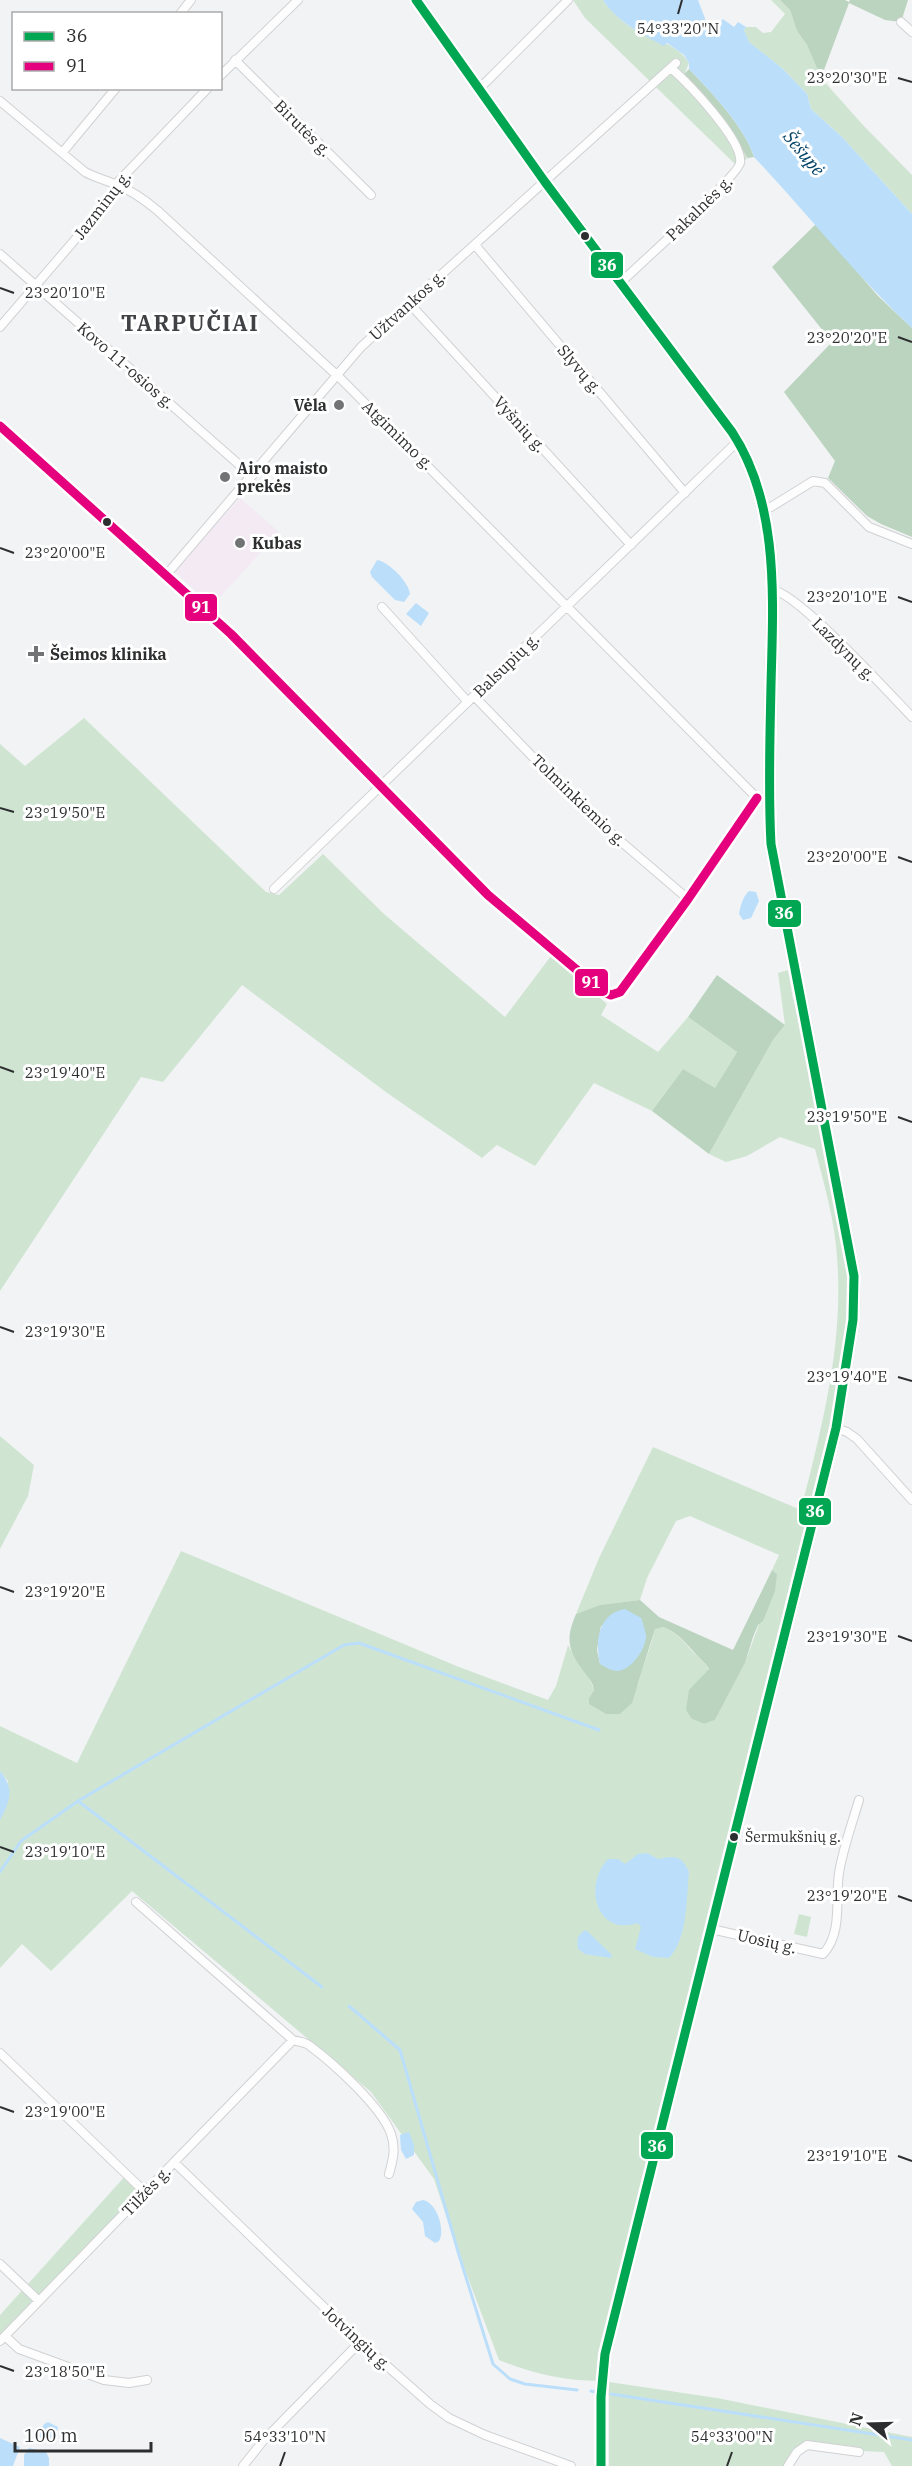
<svg xmlns="http://www.w3.org/2000/svg" width="912" height="2466" font-family="'IBM Plex Serif',serif">
<style>
.commercial{fill:#f3eaf4}
.green{fill:#cfe5d2}
.forest{fill:#bbd4bf;fill-rule:evenodd}
.water{fill:#bbdffb}
.lines{fill:none;stroke-linecap:round;stroke-linejoin:round}
.stream{stroke:#bbdffb;stroke-width:3}
.street-casing{stroke:#d0d1d3;stroke-width:10}
.secondary-casing{stroke:#d0d1d3;stroke-width:14}
.street{stroke:#fdfdfe;stroke-width:8}
.secondary{stroke:#fdfdfe;stroke-width:10}
.bus-1-casing{stroke:#fff;stroke-width:14}
.bus-2-casing{stroke:#fff;stroke-width:14}
.bus-1{stroke:#00a651;stroke-width:9}
.bus-2{stroke:#e5007d;stroke-width:9}
.ticks{fill:none;stroke:#2d2e2f;stroke-width:2}
.bus-dot{fill:#2d2e2f;stroke:#fff;stroke-width:2}
.poi-dot{fill:#727374;stroke:#fff;stroke-width:2}
.labels{text-anchor:middle;dominant-baseline:central;stroke-width:6;stroke-linejoin:round;paint-order:stroke}
.bus-label{font-size:14px;fill:#2d2e2f;stroke:#fff;text-anchor:start}
.street-label{font-size:16px;fill:#2d2e2f;stroke:#fff}
.poi-label{font-size:16px;font-weight:bold;fill:#2d2e2f;stroke:#fff;text-anchor:start}
.water-label{font-size:18px;font-style:italic;fill:#034366;stroke:#fff}
.district-label{font-size:22px;font-weight:bold;letter-spacing:1.5px;fill:#414245;stroke:#fff}
.ticks-label{font-size:15px;text-anchor:middle;fill:#2d2e2f;stroke:#fff;stroke-width:6;stroke-linejoin:round;paint-order:stroke}
.line-badge{stroke:#fff;stroke-width:2}
.badge-label{font-size:16px;text-anchor:middle;font-weight:bold;fill:#fff}
</style>
<rect width="100%" height="100%" fill="#f2f3f5"/>
<path class="commercial" d="M240 498 279 532 212 606 174 571Z"/>
<path class="green" d="M573 0H603C611 12 625 25 638 31 657 41 677 44 689 63L684 75 706 97 748 158 736 165 585 18Z
M771 0H780L790 10 797 31 807 45 821 78 863 125 912 175V214L842 137 811 109 807 94 783 69 748 42 744 30 746 27H756L763 33 771 32 785 14Z
M84 718 266 892 279 895 323 854 384 914 505 1017 551 956 607 1004 601 1015 658 1052 688 1017 737 1052 715 1089 683 1069 652 1111 594 1083 535 1166 497 1145 482 1158 390 1095 242 985 163 1082 141 1077 0 1291V744L25 766Z
M788 970 793 999 796 1002 847 1261C852 1319 841 1370 831 1427L607 2323 598 2381C564 2381 530 2373 499 2360L456 2246 434 2179 371 2092 132 1891 51 1971 22 1944 0 1968V1820L8 1781 0 1771V1726L77 1763 181 1551 459 1667 548 1700 556 1686 568 1645C575 1659 592 1679 594 1690L589 1698 638 1685C643 1665 651 1648 655 1628L663 1627C680 1635 681 1639 693 1652 699 1658 704 1661 709 1670L692 1719 704 1724 715 1720 745 1663 777 1574 772 1570 779 1555 690 1516 676 1521 647 1578 640 1600 601 1605 576 1614 599 1558 653 1447 801 1510C822 1426 844 1344 837 1257 835 1221 824 1184 815 1149L780 1137 747 1156 726 1162 709 1154 773 1040 785 1025 778 973Z
M0 1436 34 1465 28 1496 0 1549Z
M799 1914 811 1917 807 1937 794 1934Z
M127 2174 145 2192 0 2341V2315Z
M609 2382 717 2398 912 2437V2466H892L884 2452 795 2448 783 2466H609Z"/>
<path class="forest" d="M780 0H845L849 2 850 0H908L901 22 885 20 849 3 821 78 807 45 797 31 790 10Z
M689 69C710 91 745 127 754 157L748 158 706 97 684 74Z
M816 224 878 296 912 328V537L881 524 867 516 828 478 835 461 784 392 832 342 772 267Z
M717 975 785 1025 773 1040 709 1154 652 1111 683 1069 715 1088 737 1052 688 1017Z
M772 1570 777 1574 775 1591 763 1621 758 1625 753 1637 745 1663 715 1720 704 1724 692 1719 686 1710 689 1690 709 1669C704 1661 699 1658 693 1651 682 1639 679 1634 663 1627L655 1629 632 1703 620 1714H606L589 1704V1698L594 1690C593 1682 589 1679 585 1673 568 1651 565 1640 576 1614L600 1605 640 1600 659 1617 733 1650ZM641 1618 646 1638 600 1664 597 1650 601 1626Z"/>
<path class="water" d="M603 0H698L706 21 715 28 723 19 734 27 738 22 746 27 744 30 749 42 783 69 807 94 811 109 842 137 912 214V328C855 275 807 213 754 157 745 127 710 91 689 69V63L684 55 667 43 664 46C642 34 617 22 603 0Z
M377 560C389 562 409 582 410 594L404 602 395 600 372 577 370 572Z
M416 603 429 613 421 626 406 614Z
M749 891 756 892 759 901 751 918 743 920 739 914C740 907 743 896 749 891Z
M625 1609 641 1618C643 1623 645 1630 646 1636 646 1649 631 1670 618 1671 611 1671 606 1667 600 1664 595 1641 598 1614 625 1609Z
M0 1771C15 1789 10 1801 0 1820Z
M647 1853 658 1859C674 1856 681 1854 689 1872 686 1900 688 1937 669 1958L653 1957 635 1949 641 1927 638 1923C596 1937 583 1885 608 1859H618L625 1864 638 1854Z
M586 1930 612 1955 611 1958 585 1954 578 1949C577 1940 577 1934 586 1930Z
M409 2132 414 2145V2155L406 2159 401 2150 400 2135Z
M423 2200C436 2202 446 2229 439 2241L435 2243 425 2236 423 2222 412 2209 416 2202Z
M48 2422 58 2427 55 2439 51 2441 40 2438 39 2433 44 2424Z
M0 2438 20 2447 13 2466H0Z
M29 2448 46 2452 49 2458V2466H24V2455Z"/>
<g class="lines">
<path class="stream" d="M78 1801 322 1987
M0 1872 21 1841 78 1801 344 1645 359 1643 599 1730
M349 2006 400 2050 459 2255 493 2364 510 2379 525 2384 577 2390
M591 2391 595 2392
M611 2394 912 2440"/>
<defs>
<path id="street" d="M180 14 191 0
M901 22 912 32
M235 60 371 195
M220 76 298 0
M479 89 568 0
M0 101 85 172C96 178 106 180 117 185 133 191 145 200 158 211L341 379 757 798H761
M62 153 116 88
M475 245 685 493
M0 254 252 476
M620 283C637 267 738 176 740 163 744 141 688 83 671 68
M409 303 631 545
M0 327 109 200 116 184 208 88
M0 426 231 634 488 895 603 992 611 995 620 992 688 899 757 798
M763 509 771 507 813 481 825 483 869 527 912 544
M167 574 361 347 676 63
M772 590C796 591 890 694 912 717
M382 607 468 702
M474 696 583 809 688 899
M274 889 737 442
M836 1428 847 1432 857 1439 912 1500
M136 1902 293 2040C299 2042 306 2042 310 2046 333 2063 382 2107 391 2134 396 2148 393 2160 389 2174
M711 1929 823 1954C843 1933 835 1899 839 1873 843 1848 852 1824 859 1800
M0 2053 145 2192
M174 2162 360 2342 430 2404 449 2418 485 2435 571 2466
M0 2264 39 2301
M5 2336 19 2349 104 2380 129 2383 147 2380
M0 2341 293 2040
M243 2466 263 2441 360 2342
M788 2466 797 2452 807 2445 859 2452"/>
<path id="secondary" d="M416 0 545 182 732 432C780 505 773 601 771 685 770 738 768 791 771 844L854 1276 853 1320 836 1428 605 2354 601 2397V2466"/>
</defs>
<use href="#street" class="street-casing"/>
<use href="#secondary" class="secondary-casing"/>
<use href="#street" class="street"/>
<use href="#secondary" class="secondary"/>
<defs>
<path id="bus-1" d="M416 0 545 182 732 432C780 505 773 601 771 685 770 738 768 791 771 844L854 1276 853 1320 836 1428 605 2354 601 2397V2466"/>
<path id="bus-2" d="M0 426 231 634 488 895 603 992 611 995 620 992 688 899 757 798"/>
</defs>
<use href="#bus-1" class="bus-1-casing"/>
<use href="#bus-2" class="bus-2-casing"/>
<use href="#bus-1" class="bus-1"/>
<use href="#bus-2" class="bus-2"/>
</g>
<path class="ticks" d="M678 14 682 0M898 78 912 82M0 288 14 293M898 337 912 342M0 548 14 553M898 597 912 602M0 808 14 812M898 857 912 862M0 1067 14 1072M898 1117 912 1122M0 1327 14 1332M898 1377 912 1381M0 1587 14 1592M898 1636 912 1641M0 1847 14 1852M898 1896 912 1901M0 2107 14 2112M898 2156 912 2161M0 2366 14 2371M280 2466 285 2452M727 2466 732 2452"/>
<g class="bus-dot">
<circle cx="585" cy="236" r="5"/>
<circle cx="107" cy="522" r="5"/>
<circle cx="734" cy="1837" r="5"/>
</g>
<g class="poi-dot">
<circle cx="339" cy="405" r="6"/>
<circle cx="225" cy="477" r="6"/>
<circle cx="240" cy="543" r="6"/>
<path d="M33 645h6v6h6v6h-6v6h-6v-6h-6v-6h6z"/>
</g>
<g class="labels">
<g class="bus-label">
<text x="745" y="1837">Šermukšnių g.</text>
</g>
<g class="street-label">
<text transform="translate(303 128) rotate(45)">Birutės g.</text>
<text transform="translate(102 205) rotate(-52)">Jazminų g.</text>
<text transform="translate(699 208) rotate(-44)">Pakalnės g.</text>
<text transform="translate(407 305) rotate(-42)">Užtvankos g.</text>
<text transform="translate(126 365) rotate(41)">Kovo 11-osios g.</text>
<text transform="translate(580 369) rotate(50)">Slyvų g.</text>
<text transform="translate(520 424) rotate(48)">Vyšnių g.</text>
<text transform="translate(398 435) rotate(44)">Atgimimo g.</text>
<text transform="translate(844 649) rotate(45)">Lazdynų g.</text>
<text transform="translate(506 665) rotate(-44)">Balsupių g.</text>
<text transform="translate(579 800) rotate(44)">Tolminkiemio g.</text>
<text transform="translate(767 1941) rotate(13)">Uosių g.</text>
<text transform="translate(146 2191) rotate(-46)">Tilžės g.</text>
<text transform="translate(357 2338) rotate(43)">Jotvingių g.</text>
</g>
<g class="poi-label">
<text x="327" y="405" text-anchor="end">Vėla</text>
<text x="237" y="468">Airo maisto<tspan x="237" dy="18">prekės</tspan></text>
<text x="252" y="543">Kubas</text>
<text x="50" y="654">Šeimos klinika</text>
</g>
<g class="water-label">
<text transform="translate(804 153) rotate(50)">Šešupė</text>
</g>
<g class="district-label">
<text x="190" y="322">TARPUČIAI</text>
</g>
</g>
<g class="ticks-label">
<text x="678" y="34">54°33'20"N</text>
<text x="847" y="83">23°20'30"E</text>
<text x="65" y="298">23°20'10"E</text>
<text x="847" y="343">23°20'20"E</text>
<text x="65" y="558">23°20'00"E</text>
<text x="847" y="602">23°20'10"E</text>
<text x="65" y="818">23°19'50"E</text>
<text x="847" y="862">23°20'00"E</text>
<text x="65" y="1078">23°19'40"E</text>
<text x="847" y="1122">23°19'50"E</text>
<text x="65" y="1337">23°19'30"E</text>
<text x="847" y="1382">23°19'40"E</text>
<text x="65" y="1597">23°19'20"E</text>
<text x="847" y="1642">23°19'30"E</text>
<text x="65" y="1857">23°19'10"E</text>
<text x="847" y="1901">23°19'20"E</text>
<text x="65" y="2117">23°19'00"E</text>
<text x="847" y="2161">23°19'10"E</text>
<text x="65" y="2377">23°18'50"E</text>
<text x="285" y="2442">54°33'10"N</text>
<text x="732" y="2442">54°33'00"N</text>
</g>
<g class="line-badge">
<rect x="590" y="251" width="34" height="28" rx="6" fill="#00a651"/>
<rect x="184" y="593" width="34" height="29" rx="6" fill="#e5007d"/>
<rect x="767" y="899" width="35" height="29" rx="6" fill="#00a651"/>
<rect x="574" y="968" width="35" height="29" rx="6" fill="#e5007d"/>
<rect x="798" y="1497" width="34" height="29" rx="6" fill="#00a651"/>
<rect x="640" y="2131" width="34" height="29" rx="6" fill="#00a651"/>
</g>
<g class="badge-label">
<text x="607" y="271">36</text>
<text x="201" y="613">91</text>
<text x="784" y="919">36</text>
<text x="591" y="988">91</text>
<text x="815" y="1517">36</text>
<text x="657" y="2152">36</text>
</g>
<rect x="12" y="12" width="210" height="78" fill="#ffffff" stroke="#ababac" stroke-width="1.5"/>
<rect x="24" y="32" width="30" height="9" fill="#00a651" stroke="#ababac" stroke-width="1.5"/>
<text x="66" y="42" font-size="18" fill="#2d2e2f">36</text>
<rect x="24" y="62" width="30" height="9" fill="#e5007d" stroke="#ababac" stroke-width="1.5"/>
<text x="66" y="72" font-size="18" fill="#2d2e2f">91</text>
<g transform="translate(870 2424) rotate(289)" stroke="#ffffff" stroke-width="4.5" paint-order="stroke">
<path d="M0-4.5L10 22L0 15L-10 22Z" fill="#2d2e2f"/>
<text y="-9" font-size="16" font-weight="bold" text-anchor="middle" fill="#2d2e2f">N</text>
</g>
<path d="M15 2442v9h136v-9" fill="none" stroke="#2d2e2f" stroke-width="3"/>
<text x="24" y="2442" font-size="18" fill="#2d2e2f" stroke="#ffffff" stroke-width="4.5" paint-order="stroke">100 m</text>
</svg>
